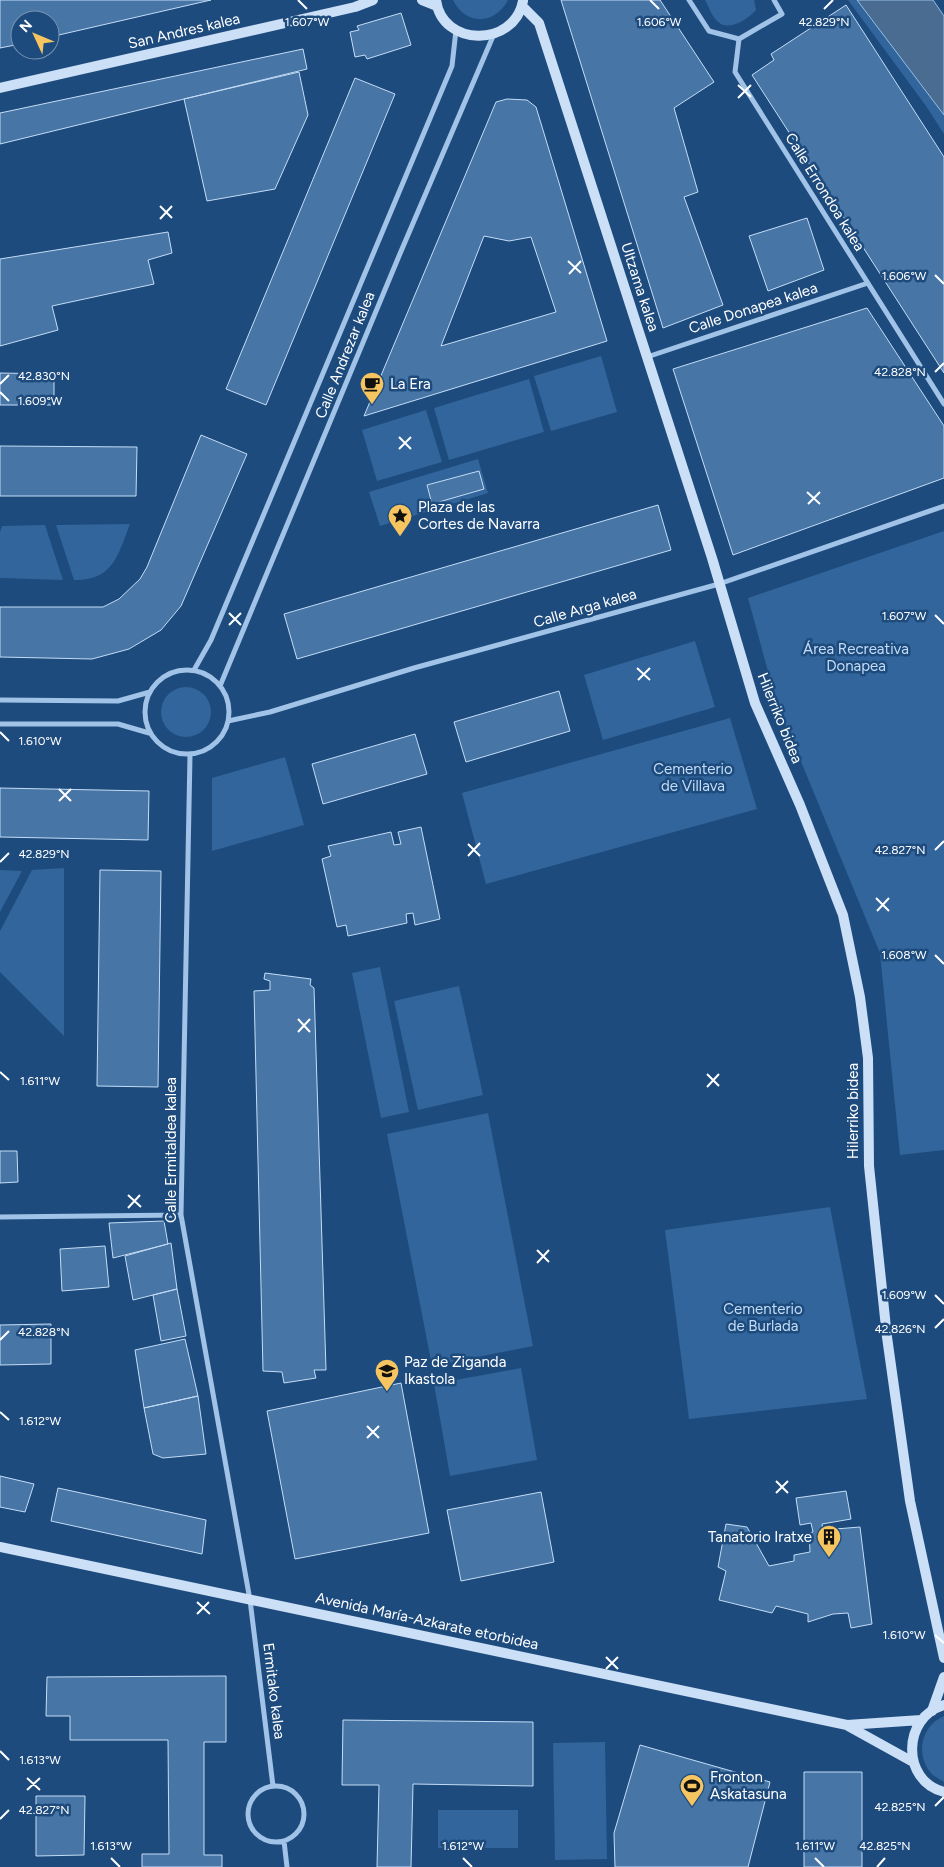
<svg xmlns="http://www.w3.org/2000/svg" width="944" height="1867" font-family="Figtree,sans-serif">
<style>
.green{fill:#31659b}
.water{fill:#4b6c91;stroke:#94bfe9}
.building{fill:#4775a6;stroke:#c4ddf6;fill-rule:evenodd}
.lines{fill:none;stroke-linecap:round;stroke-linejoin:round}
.street{stroke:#a0c3e7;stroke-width:5}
.secondary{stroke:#cbdff6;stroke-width:10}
.ticks{fill:none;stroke:#fff;stroke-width:2}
.labels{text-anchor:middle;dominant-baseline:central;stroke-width:5;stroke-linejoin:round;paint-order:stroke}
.street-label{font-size:15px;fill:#fff;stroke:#1e4b7d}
.poi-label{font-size:15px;fill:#fff;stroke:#1e4b7d;text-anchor:start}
.park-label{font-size:15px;fill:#c4ddf6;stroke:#1e4b7d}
.ticks-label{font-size:12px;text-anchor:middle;fill:#fff;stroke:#1e4b7d;stroke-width:5;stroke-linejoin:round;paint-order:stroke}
</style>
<rect width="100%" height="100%" fill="#1e4b7d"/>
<path class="green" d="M453 0H508C495 25 466 26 453 0Z
M705 0H754L756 10C749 18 732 30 721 24 713 20 709 7 705 0Z
M848 0H872L944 107V134L926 106Z
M601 356 617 412 551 431 534 376Z
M529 379 544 432 449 460 434 408Z
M426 410 442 462 377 481 362 430Z
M478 459 488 493 380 526 369 492Z
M130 524C118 555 113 581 74 580L56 525Z
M45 525 63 580 0 578V532L2 526Z
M944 531V1150L900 1155 880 953 776 701 748 598Z
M695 641 715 707 603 740 584 675Z
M161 712a25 25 0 1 1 50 0a25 25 0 1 1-50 0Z
M730 718 757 809 486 884 462 793Z
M285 757 304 825 212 851V778Z
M64 868V1036L0 972V931L32 870Z
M0 870 22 871 0 912Z
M380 967 409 1112 381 1118 352 973Z
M459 986 483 1095 418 1110 394 1001Z
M488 1113 533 1346 432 1366 387 1134Z
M830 1207 867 1399 689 1419 665 1230Z
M521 1368 537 1460 450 1476 434 1384Z
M944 1716V1782C940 1779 934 1777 931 1773 915 1754 921 1726 944 1716Z
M605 1742 607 1859 555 1860 553 1743Z
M438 1810H518V1848H438Z"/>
<path class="water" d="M857 0H933L944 16V115Z"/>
<path class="building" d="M0 0H211L50 37V20H20V44L0 48Z
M561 0H660L714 82 674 108 698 192 684 197 723 305 663 328Z
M846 5 944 157V373L752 75 774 60 771 54Z
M401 13 411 45 367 59 365 55 355 57 350 32 359 30 357 26Z
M303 49 307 69 0 144V113Z
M299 72 308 115 275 189 207 201 184 99Z
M355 78 395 94 266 405 226 389Z
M507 99 527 100 536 107 607 341 364 416 496 102ZM484 236 509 241 531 237 556 312 441 346Z
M807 218 824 270 768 291 749 236Z
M168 232 172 253 148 260 154 284 52 306 58 330 0 346V259Z
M867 308 944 426V478L733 555 673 369Z
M0 373 54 374V405H0Z
M201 435 247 454 181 606 161 630 129 649 92 659 0 657V607H103L119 599 140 579 147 567Z
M0 446 137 447 136 496H0Z
M479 471 484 489 432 504 427 485Z
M658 505 671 550 297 659 284 614Z
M559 691 570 731 466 762 454 722Z
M415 734 427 774 323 804 312 764Z
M0 788 149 791 148 840 0 837Z
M421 827 440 919 415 925 413 913 406 914 407 923 348 936 346 925 337 927 322 859 331 856 328 846 391 832 394 845 401 844 398 832Z
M100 870 161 871 158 1087 97 1086Z
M265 973 311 979 310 985 314 988 326 1370H314L316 1378 284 1383 282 1372 263 1371 254 991 270 990V981L264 979Z
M0 1151H17L18 1182 0 1183Z
M164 1221 168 1244 113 1258 109 1223Z
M171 1243 177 1289 133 1300 125 1256Z
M105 1246 109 1287 62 1291 60 1249Z
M177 1289 186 1336 161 1341 153 1295Z
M51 1324V1364L0 1365V1325Z
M185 1339 198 1396 144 1408 135 1350Z
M401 1383 429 1533 295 1559 267 1411Z
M198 1396 206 1454 163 1458 153 1454 144 1408Z
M0 1476 34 1484 25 1512 0 1507Z
M58 1488 206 1520 202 1554 51 1521Z
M846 1491 851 1519 822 1524 823 1530 860 1527 872 1624 851 1628 848 1613 833 1614 808 1622V1614L776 1606 772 1613 719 1600 726 1571 718 1567 726 1524 747 1527 769 1566 794 1561V1555L810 1552 809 1533 813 1532 811 1523 800 1525 796 1498Z
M541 1492 554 1562 461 1581 447 1510Z
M226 1676V1742H204V1855H222V1867H142V1854H169L168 1740H70V1716H46L47 1677Z
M343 1720 533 1722V1786L413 1784 411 1867H377L379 1785H342Z
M640 1745 770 1782 748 1867H615L614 1833Z
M804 1772H862V1867H804Z
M36 1796H85L84 1855 36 1856Z"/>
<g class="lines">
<path class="street" d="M689 0 709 31 739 39 782 14 774 0
M739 39 735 72 944 404
M647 357 868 283
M145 712a42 42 0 1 1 84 0a42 42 0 1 1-84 0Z
M194 670 211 640 452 66 456 30
M220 686 399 256 494 34
M0 700 118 701 150 692
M228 721 270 712 414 668 719 584 944 506
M0 724H118L149 733
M190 755 181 1215 250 1600 273 1786
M0 1217 181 1215
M248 1814a28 28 0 1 1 56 0a28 28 0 1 1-56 0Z
M284 1841 287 1867"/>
<path class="secondary" d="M422 0 437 6
M436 0C442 47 514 48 523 1
M522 6 539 23 712 558 755 703 800 805 843 915 860 997 868 1058 869 1166 887 1337 910 1501 944 1658
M0 88 355 7 373 0
M0 1547 847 1725 921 1720
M944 1705C902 1717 901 1781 944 1792
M932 1711 944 1677
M848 1726 913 1762"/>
</g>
<path class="ticks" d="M298 0 307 9M650 0 659 9M824 9 833 0M738 85 751 97M738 98 751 85M160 206 172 218M160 219 172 206M568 261 581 273M569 274 581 261M935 275 944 284M935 372 944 363M0 384 9 375M0 392 9 401M399 437 411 449M399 449 411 437M807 492 820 504M808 504 820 492M229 613 241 625M935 615 944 624M229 625 241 613M637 668 650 680M638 680 650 668M0 732 9 741M59 789 71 801M59 801 71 789M468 844 480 856M935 850 944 841M468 856 480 843M0 862 9 853M876 898 889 911M877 911 889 898M935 955 944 964M298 1019 310 1032M298 1032 310 1019M0 1072 9 1080M707 1074 719 1086M707 1087 719 1074M128 1195 141 1207M128 1208 140 1195M537 1250 549 1262M537 1263 549 1250M935 1295 944 1304M935 1328 944 1319M0 1340 9 1331M0 1412 9 1420M367 1426 379 1438M367 1438 379 1426M776 1481 788 1493M776 1493 788 1481M197 1602 210 1614M197 1614 209 1602M935 1635 944 1643M606 1657 618 1669M606 1669 618 1657M0 1751 9 1760M27 1778 40 1790M27 1790 40 1778M935 1806 944 1797M0 1819 9 1810M111 1858 120 1867M463 1858 472 1867M815 1858 824 1867M877 1867 885 1858"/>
<defs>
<symbol id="cafe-pin" viewBox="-11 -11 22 30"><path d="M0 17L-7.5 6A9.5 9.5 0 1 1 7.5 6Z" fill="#f6c560" stroke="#1e4b7d"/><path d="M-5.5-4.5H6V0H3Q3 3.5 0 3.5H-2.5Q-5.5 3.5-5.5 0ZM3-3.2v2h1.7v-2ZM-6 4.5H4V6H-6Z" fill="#111"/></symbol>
<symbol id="sight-pin" viewBox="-11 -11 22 30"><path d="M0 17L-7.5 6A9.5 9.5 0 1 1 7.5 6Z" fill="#f6c560" stroke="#1e4b7d"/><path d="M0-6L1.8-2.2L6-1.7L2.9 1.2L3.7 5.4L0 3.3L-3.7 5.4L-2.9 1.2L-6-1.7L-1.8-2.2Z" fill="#111"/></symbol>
<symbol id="school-pin" viewBox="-11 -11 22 30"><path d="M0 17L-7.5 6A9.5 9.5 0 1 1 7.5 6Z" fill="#f6c560" stroke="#1e4b7d"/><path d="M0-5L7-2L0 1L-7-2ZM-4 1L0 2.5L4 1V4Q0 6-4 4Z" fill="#111"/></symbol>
<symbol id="building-pin" viewBox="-11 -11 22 30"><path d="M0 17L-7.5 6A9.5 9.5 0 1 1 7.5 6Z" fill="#f6c560" stroke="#1e4b7d"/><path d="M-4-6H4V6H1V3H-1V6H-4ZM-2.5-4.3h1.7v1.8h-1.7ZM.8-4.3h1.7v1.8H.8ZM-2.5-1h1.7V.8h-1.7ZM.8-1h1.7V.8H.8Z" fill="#111"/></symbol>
<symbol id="stadium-pin" viewBox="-11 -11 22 30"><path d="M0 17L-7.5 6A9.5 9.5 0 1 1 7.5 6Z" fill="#f6c560" stroke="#1e4b7d"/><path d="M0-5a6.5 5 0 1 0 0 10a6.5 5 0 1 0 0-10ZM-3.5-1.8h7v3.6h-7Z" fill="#111"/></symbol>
</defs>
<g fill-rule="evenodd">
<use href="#cafe-pin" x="358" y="370" width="28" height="38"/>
<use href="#sight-pin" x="386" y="502" width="28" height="38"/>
<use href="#school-pin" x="373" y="1357" width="28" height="38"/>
<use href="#building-pin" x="815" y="1523" width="28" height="38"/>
<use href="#stadium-pin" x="678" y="1772" width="28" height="38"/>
</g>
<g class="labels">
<g class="street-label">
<text transform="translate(184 31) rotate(-13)">San Andres kalea</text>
<text transform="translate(825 192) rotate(58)">Calle Errondoa kalea</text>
<text transform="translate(640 287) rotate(72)">Ultzama kalea</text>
<text transform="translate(753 308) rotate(-18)">Calle Donapea kalea</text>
<text transform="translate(345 355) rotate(-68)">Calle Andrezar kalea</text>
<text transform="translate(585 608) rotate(-16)">Calle Arga kalea</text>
<text transform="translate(780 718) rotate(68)">Hilerriko bidea</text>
<text transform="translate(853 1111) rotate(-90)">Hilerriko bidea</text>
<text transform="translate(171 1150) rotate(-90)">Calle Ermitaldea kalea</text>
<text transform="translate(427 1621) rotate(12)">Avenida María-Azkarate etorbidea</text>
<text transform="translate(274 1691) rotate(83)">Ermitako kalea</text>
</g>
<g class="poi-label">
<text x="390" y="384">La Era</text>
<text x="418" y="507">Plaza de las<tspan x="418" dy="17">Cortes de Navarra</tspan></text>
<text x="404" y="1362">Paz de Ziganda<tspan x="404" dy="17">Ikastola</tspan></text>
<text x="812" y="1537" text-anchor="end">Tanatorio Iratxe</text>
<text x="710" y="1777">Fronton<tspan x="710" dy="17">Askatasuna</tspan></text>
</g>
<g class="park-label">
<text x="856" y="649">Área Recreativa<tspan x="856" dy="17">Donapea</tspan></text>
<text x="693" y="769">Cementerio<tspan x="693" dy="17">de Villava</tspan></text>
<text x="763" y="1309">Cementerio<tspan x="763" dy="17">de Burlada</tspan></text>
</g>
</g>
<g class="ticks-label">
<text x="307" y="26">1.607°W</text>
<text x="659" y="26">1.606°W</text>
<text x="824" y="26">42.829°N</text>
<text x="904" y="280">1.606°W</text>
<text x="900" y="376">42.828°N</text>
<text x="44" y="380">42.830°N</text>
<text x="40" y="405">1.609°W</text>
<text x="904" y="620">1.607°W</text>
<text x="40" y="745">1.610°W</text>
<text x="900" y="854">42.827°N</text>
<text x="44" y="858">42.829°N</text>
<text x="904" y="959">1.608°W</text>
<text x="40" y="1085">1.611°W</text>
<text x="904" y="1299">1.609°W</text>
<text x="900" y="1333">42.826°N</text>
<text x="44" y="1336">42.828°N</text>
<text x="40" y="1425">1.612°W</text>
<text x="904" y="1639">1.610°W</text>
<text x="40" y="1764">1.613°W</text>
<text x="900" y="1811">42.825°N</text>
<text x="44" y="1814">42.827°N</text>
<text x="885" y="1850">42.825°N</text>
<text x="111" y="1850">1.613°W</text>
<text x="463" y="1850">1.612°W</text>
<text x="815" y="1850">1.611°W</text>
</g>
<g transform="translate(35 35) rotate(314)"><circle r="24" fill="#1e4b7d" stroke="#7893b1"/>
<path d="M0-4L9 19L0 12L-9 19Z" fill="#f6c560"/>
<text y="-8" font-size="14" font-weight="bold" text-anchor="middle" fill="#ffffff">N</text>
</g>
</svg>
